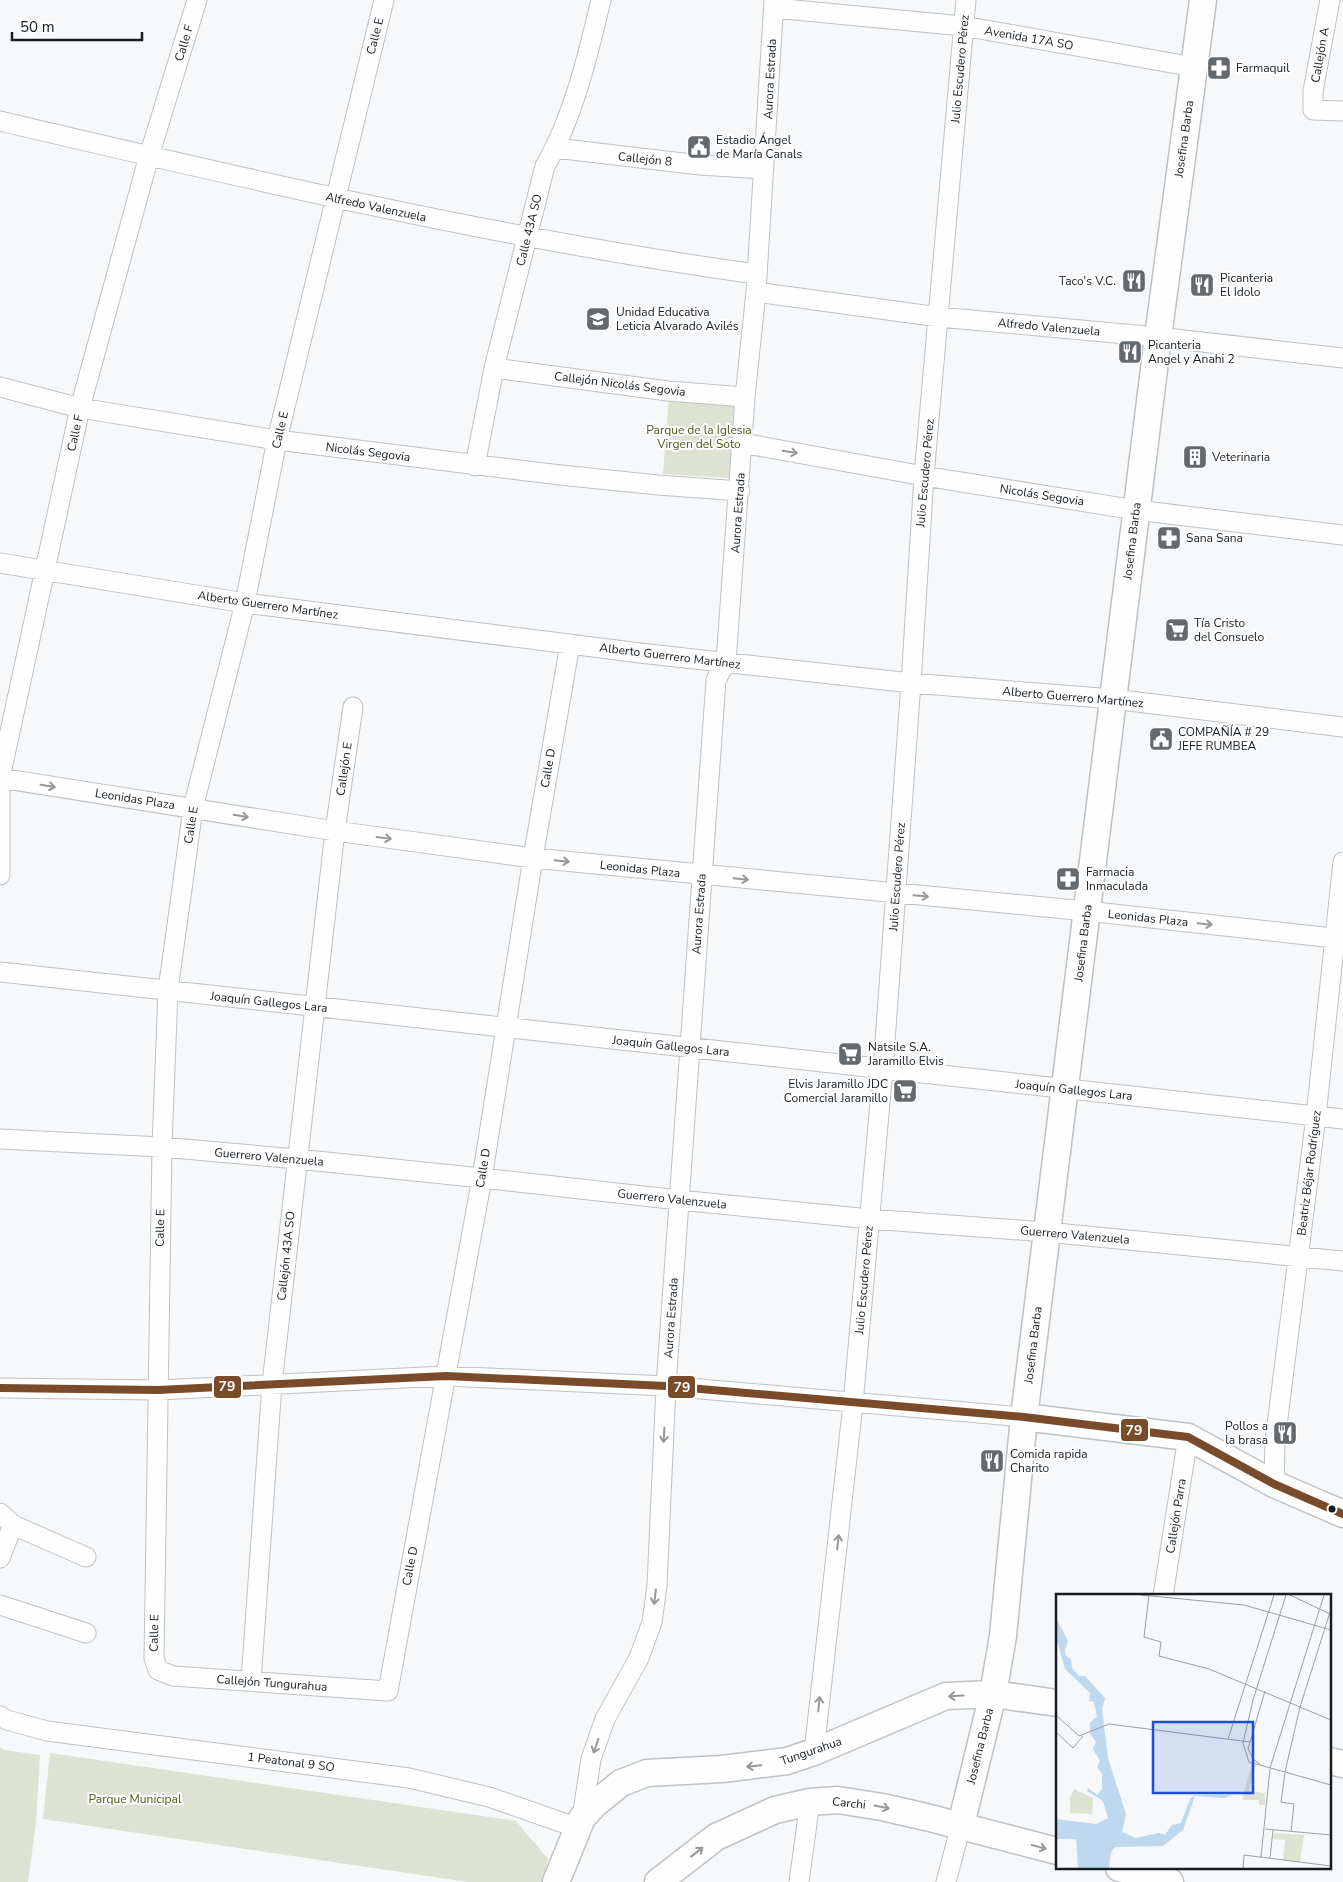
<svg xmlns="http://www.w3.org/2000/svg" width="1343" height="1882" font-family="'Nunito Sans',sans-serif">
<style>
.green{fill:#dde2d3}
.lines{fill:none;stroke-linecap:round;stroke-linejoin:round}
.street-casing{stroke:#bdc2c5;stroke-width:21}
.secondary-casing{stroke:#bdc2c5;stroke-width:29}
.street{stroke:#fefefe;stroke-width:19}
.secondary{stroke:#fefefe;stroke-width:26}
.bus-1-casing{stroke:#fff;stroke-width:11}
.bus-1{stroke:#7a4b2a;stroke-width:8}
.oneway{stroke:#95989b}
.bus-dot{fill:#151c22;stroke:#fff;stroke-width:2}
.labels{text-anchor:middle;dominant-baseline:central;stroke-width:4;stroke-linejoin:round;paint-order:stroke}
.street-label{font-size:12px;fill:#151c22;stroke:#fff}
.poi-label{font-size:12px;fill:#151c22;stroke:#fff;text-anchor:start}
.park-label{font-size:12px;fill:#4c5918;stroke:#fff}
.inset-road{fill:none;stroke:#9ca0a4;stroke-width:1}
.view{fill:#1d4ed8;fill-opacity:0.15;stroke:#1d4ed8;stroke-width:2.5}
.inset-edge{fill:none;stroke:#151c22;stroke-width:2.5}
.line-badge{stroke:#fff;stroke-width:2}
.badge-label{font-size:14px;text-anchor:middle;font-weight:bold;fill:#fff}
</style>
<rect width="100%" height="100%" fill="#f6f8fa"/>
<path class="green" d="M669 395 734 401 731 478 663 474Z
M0 1747 4 1750 40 1755 36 1822 28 1882H0Z
M50 1753 516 1821 548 1859 543 1882H468L43 1819Z"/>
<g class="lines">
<defs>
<path id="street" d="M384 0 277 440 245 603 193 808 181 896 168 990 162 1147 154 1658 158 1670 173 1676 388 1691 482 1178 533 858 570 644
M1330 0 1313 91V110L1343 111
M774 8 963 26 1194 67
M0 121C251 180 501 239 756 274
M555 148 700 165 764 169
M756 292 939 317 1158 337 1343 358
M494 368 668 391 745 397
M0 387 80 408 277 440 560 475 658 485 740 491
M742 443 924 476 1136 510 1343 535
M475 466 494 368 545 166C573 118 588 55 601 0
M0 563 245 603 640 653 911 683 1113 699 1343 727
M0 778 335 831 533 858 1086 911 1343 939
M0 875V778L80 408 149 156 197 0
M0 972 1343 1119
M0 1139 162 1147 297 1159 482 1178 679 1200 870 1219 1046 1232 1343 1261
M0 1388 158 1390 446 1376 666 1386 1024 1417
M1274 1484 1275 1441 1316 1116 1343 862
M0 1513 13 1525 86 1557
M0 1558 13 1525
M1163 1596 1188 1437
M0 1605 86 1633
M251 1681 272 1384 335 831 353 707
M0 1716 7 1720 47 1731 409 1778 489 1797 578 1828
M814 1752 853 1404 883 1069 911 683 924 476 966 0
M582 1818 591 1759 605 1719 639 1658 652 1622 657 1586 666 1386 716 680 726 662 745 397 756 292 774 0
M799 1882 810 1802
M946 1882 961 1825"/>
<path id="secondary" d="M1024 1417 1188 1437 1274 1484 1343 1514
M1329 1761 1343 1764
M961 1825 993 1694 1003 1636 1024 1417 1158 337 1203 0
M1119 1868 1170 1882
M556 1882 582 1818 595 1804 621 1783 647 1773 722 1769 787 1761 814 1752 946 1696 993 1694 1057 1703
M658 1882 716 1837 775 1810 810 1802 838 1800 882 1807 926 1817 1057 1851"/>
</defs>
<use href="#street" class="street-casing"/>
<use href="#secondary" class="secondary-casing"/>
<use href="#street" class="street"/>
<use href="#secondary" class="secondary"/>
<defs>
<path id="bus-1" d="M0 1388 158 1390 446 1376 666 1386 1024 1417 1188 1437 1274 1484 1343 1514"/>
</defs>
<use href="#bus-1" class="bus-1-casing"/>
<use href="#bus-1" class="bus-1"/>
</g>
<defs><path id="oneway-shaft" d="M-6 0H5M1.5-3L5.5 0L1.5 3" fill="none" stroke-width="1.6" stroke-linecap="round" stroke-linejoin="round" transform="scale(1.25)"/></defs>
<g class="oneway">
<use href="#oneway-shaft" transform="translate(790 452) rotate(10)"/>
<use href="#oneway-shaft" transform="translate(48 786) rotate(9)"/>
<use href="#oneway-shaft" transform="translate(241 816) rotate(9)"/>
<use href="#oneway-shaft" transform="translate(384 838) rotate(8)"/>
<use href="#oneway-shaft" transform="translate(562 861) rotate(6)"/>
<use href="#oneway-shaft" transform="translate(741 879) rotate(6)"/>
<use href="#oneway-shaft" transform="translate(921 896) rotate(5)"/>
<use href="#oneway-shaft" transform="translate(1205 924) rotate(6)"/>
<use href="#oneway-shaft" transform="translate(664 1435) rotate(93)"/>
<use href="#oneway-shaft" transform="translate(838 1542) rotate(-84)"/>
<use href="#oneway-shaft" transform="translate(655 1597) rotate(97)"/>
<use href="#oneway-shaft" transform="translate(956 1696) rotate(177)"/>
<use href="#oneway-shaft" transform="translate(819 1704) rotate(-84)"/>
<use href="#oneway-shaft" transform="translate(596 1746) rotate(109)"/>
<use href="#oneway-shaft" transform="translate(754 1766) rotate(174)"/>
<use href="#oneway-shaft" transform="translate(882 1807) rotate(11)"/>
<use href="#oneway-shaft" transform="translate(1039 1847) rotate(15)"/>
<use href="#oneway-shaft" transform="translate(697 1852) rotate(-38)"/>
</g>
<defs>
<symbol id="pharmacy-square" viewBox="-11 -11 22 22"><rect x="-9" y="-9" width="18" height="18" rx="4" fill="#64696e" stroke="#fff"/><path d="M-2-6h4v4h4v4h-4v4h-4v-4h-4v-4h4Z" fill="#fff"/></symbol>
<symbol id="civic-square" viewBox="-11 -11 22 22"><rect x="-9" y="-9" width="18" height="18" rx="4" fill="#64696e" stroke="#fff"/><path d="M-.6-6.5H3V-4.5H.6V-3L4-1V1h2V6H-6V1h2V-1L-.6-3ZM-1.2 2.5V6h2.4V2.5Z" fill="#fff"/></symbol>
<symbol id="restaurant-square" viewBox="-11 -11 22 22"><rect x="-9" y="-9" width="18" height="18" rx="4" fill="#64696e" stroke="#fff"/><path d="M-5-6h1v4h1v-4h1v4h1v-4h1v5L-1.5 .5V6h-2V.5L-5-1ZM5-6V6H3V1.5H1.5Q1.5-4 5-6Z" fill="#fff"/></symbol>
<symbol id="school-square" viewBox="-11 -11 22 22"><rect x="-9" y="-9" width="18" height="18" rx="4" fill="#64696e" stroke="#fff"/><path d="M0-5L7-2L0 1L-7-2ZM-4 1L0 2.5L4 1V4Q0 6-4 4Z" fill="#fff"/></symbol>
<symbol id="building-square" viewBox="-11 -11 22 22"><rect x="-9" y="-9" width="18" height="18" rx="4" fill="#64696e" stroke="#fff"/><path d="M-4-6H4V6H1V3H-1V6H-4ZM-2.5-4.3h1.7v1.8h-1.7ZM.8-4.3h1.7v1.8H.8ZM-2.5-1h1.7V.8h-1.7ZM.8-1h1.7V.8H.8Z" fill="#fff"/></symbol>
<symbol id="supermarket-square" viewBox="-11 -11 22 22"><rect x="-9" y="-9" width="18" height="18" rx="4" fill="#64696e" stroke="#fff"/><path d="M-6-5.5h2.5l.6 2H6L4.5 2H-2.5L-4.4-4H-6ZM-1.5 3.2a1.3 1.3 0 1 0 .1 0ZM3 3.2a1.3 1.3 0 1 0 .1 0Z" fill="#fff"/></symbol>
</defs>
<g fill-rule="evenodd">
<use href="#pharmacy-square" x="1205" y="54" width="28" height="28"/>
<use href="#civic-square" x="685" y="133" width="28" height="28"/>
<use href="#restaurant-square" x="1120" y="267" width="28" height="28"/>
<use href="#restaurant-square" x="1188" y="271" width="28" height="28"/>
<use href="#school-square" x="584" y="305" width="28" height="28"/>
<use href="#restaurant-square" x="1116" y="338" width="28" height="28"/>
<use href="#building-square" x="1181" y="443" width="28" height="28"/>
<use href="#pharmacy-square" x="1155" y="524" width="28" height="28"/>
<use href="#supermarket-square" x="1163" y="616" width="28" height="28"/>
<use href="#civic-square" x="1147" y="725" width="28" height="28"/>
<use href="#pharmacy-square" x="1054" y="865" width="28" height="28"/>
<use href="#supermarket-square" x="836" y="1040" width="28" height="28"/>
<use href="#supermarket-square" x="891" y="1077" width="28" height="28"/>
<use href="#restaurant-square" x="1271" y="1419" width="28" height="28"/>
<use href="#restaurant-square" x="978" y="1447" width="28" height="28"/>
</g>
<circle class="bus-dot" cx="1332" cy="1509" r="4.5"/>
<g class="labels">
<g class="street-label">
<text transform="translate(375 36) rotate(-76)">Calle E</text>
<text transform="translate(1029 38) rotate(10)">Avenida 17A SO</text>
<text transform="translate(184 43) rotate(-73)">Calle F</text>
<text transform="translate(1320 55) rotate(-80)">Callejón A</text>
<text transform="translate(960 69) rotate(-85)">Julio Escudero Pérez</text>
<text transform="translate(770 79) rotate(-87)">Aurora Estrada</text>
<text transform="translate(1184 139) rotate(-82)">Josefina Barba</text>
<text transform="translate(645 159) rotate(6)">Callejón 8</text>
<text transform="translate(376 207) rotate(12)">Alfredo Valenzuela</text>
<text transform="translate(529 230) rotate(-76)">Calle 43A SO</text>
<text transform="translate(1049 327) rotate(5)">Alfredo Valenzuela</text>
<text transform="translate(620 384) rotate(7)">Callejón Nicolás Segovia</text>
<text transform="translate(280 430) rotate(-77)">Calle E</text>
<text transform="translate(75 433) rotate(-78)">Calle F</text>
<text transform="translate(368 452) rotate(7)">Nicolás Segovia</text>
<text transform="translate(925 473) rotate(-85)">Julio Escudero Pérez</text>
<text transform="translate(1042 495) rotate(9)">Nicolás Segovia</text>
<text transform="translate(738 513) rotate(-86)">Aurora Estrada</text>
<text transform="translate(1132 541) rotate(-83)">Josefina Barba</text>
<text transform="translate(268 605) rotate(8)">Alberto Guerrero Martínez</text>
<text transform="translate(670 656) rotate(7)">Alberto Guerrero Martínez</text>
<text transform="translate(1073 697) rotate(5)">Alberto Guerrero Martínez</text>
<text transform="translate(548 768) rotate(-80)">Calle D</text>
<text transform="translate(344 769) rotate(-82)">Callejón E</text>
<text transform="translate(135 799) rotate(9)">Leonidas Plaza</text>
<text transform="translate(191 825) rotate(-81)">Calle E</text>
<text transform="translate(640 869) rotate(6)">Leonidas Plaza</text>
<text transform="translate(897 877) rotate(-86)">Julio Escudero Pérez</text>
<text transform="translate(699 914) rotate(-86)">Aurora Estrada</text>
<text transform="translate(1148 918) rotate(6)">Leonidas Plaza</text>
<text transform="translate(1083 943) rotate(-83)">Josefina Barba</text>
<text transform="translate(269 1002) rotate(6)">Joaquín Gallegos Lara</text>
<text transform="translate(671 1046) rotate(6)">Joaquín Gallegos Lara</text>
<text transform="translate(1074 1090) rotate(6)">Joaquín Gallegos Lara</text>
<text transform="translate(269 1157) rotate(5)">Guerrero Valenzuela</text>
<text transform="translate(483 1168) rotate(-81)">Calle D</text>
<text transform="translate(1309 1173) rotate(-83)">Beatriz Béjar Rodríguez</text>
<text transform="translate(672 1199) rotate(6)">Guerrero Valenzuela</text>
<text transform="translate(160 1228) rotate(-89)">Calle E</text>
<text transform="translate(1075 1235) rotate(5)">Guerrero Valenzuela</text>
<text transform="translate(286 1256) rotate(-84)">Callejón 43A SO</text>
<text transform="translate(864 1280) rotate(-85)">Julio Escudero Pérez</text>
<text transform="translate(671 1318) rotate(-86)">Aurora Estrada</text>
<text transform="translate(1033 1345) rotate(-83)">Josefina Barba</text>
<text transform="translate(1176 1516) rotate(-81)">Callejón Parra</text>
<text transform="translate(410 1566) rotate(-79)">Calle D</text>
<text transform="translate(154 1633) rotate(-89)">Calle E</text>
<text transform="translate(272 1683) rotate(4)">Callejón Tungurahua</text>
<text transform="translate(980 1746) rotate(-76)">Josefina Barba</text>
<text transform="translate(811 1751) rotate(-19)">Tungurahua</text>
<text transform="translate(291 1762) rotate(7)">1 Peatonal 9 SO</text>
<text transform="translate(849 1803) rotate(6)">Carchi</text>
</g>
<g class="poi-label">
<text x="1236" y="68">Farmaquil</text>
<text x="716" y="140">Estadio Ángel<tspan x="716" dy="14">de María Canals</tspan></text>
<text x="1220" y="278">Picanteria<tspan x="1220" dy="14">El Idolo</tspan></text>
<text x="1116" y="281" text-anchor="end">Taco's V.C.</text>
<text x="616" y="312">Unidad Educativa<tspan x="616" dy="14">Leticia Alvarado Avilés</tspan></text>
<text x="1148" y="345">Picanteria<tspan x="1148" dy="14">Angel y Anahi 2</tspan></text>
<text x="1212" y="457">Veterinaria</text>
<text x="1186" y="538">Sana Sana</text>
<text x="1194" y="623">Tía Cristo<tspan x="1194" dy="14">del Consuelo</tspan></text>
<text x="1178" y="732">COMPAÑÍA # 29<tspan x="1178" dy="14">JEFE RUMBEA</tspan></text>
<text x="1086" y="872">Farmacia<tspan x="1086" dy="14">Inmaculada</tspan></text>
<text x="868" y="1047">Natsile S.A.<tspan x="868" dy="14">Jaramillo Elvis</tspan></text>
<text x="888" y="1084" text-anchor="end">Elvis Jaramillo JDC<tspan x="888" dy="14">Comercial Jaramillo</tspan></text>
<text x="1268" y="1426" text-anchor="end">Pollos a<tspan x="1268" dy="14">la brasa</tspan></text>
<text x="1010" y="1454">Comida rapida<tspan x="1010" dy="14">Charito</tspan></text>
</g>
<g class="park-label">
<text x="699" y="430">Parque de la Iglesia<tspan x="699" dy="14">Virgen del Soto</tspan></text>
<text x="135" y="1799">Parque Municipal</text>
</g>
</g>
<g transform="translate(1056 1594)">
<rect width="275" height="275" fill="#f6f8fa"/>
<path d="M196 170 200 171 193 197 209 199V211H203V206H186ZM18 195 37 204 36 220 14 219V204ZM218 239 248 241 244 268 227 266 229 246 217 245Z" fill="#dde2d3"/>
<path d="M0 24 12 47 9 56 10 62 15 65 16 74 23 82H29L49 104 46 115 52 164 70 220 66 238 80 244 103 239 109 241 116 231 125 229 134 205 139 201H176L168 204 139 202 127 236 107 252 59 253 55 258 53 274H22L20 245H0V225L40 230 52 224 47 207 31 197 32 194 41 201 46 195V180L41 173 44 167 37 155 40 148 34 140V128L41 123 38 108 33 107 34 99 9 75 0 43Z" fill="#bed8ef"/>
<path class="inset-road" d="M85 1 188 11 275 36M93 1 88 43 105 48 103 62 153 75 275 126M230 1 197 106 187 149 193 168 275 191M234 1 274 20M0 121 23 142 53 130 194 148M0 138 17 154 27 142M172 145 218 1M204 170 198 166 192 155 209 97M214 174 268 1M229 178 244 113 275 15M229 179 225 208 238 210 235 238M209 235 275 241M205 263 214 175M214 264 217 236M187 274 188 261 275 272"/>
<path class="view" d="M97 128H197V199H97Z"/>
<rect width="275" height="275" class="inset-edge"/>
</g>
<g class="line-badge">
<rect x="213" y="1375" width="29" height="24" rx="5" fill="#7a4b2a"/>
<rect x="667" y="1375" width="29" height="24" rx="5" fill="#7a4b2a"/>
<rect x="1120" y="1418" width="29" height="24" rx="5" fill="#7a4b2a"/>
</g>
<g class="badge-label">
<text x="227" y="1391">79</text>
<text x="682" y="1392">79</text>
<text x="1134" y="1435">79</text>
</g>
<path d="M12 32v8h130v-8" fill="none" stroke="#151c22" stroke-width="2.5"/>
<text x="20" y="32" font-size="15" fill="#151c22" stroke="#ffffff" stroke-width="4" paint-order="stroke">50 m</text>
</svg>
